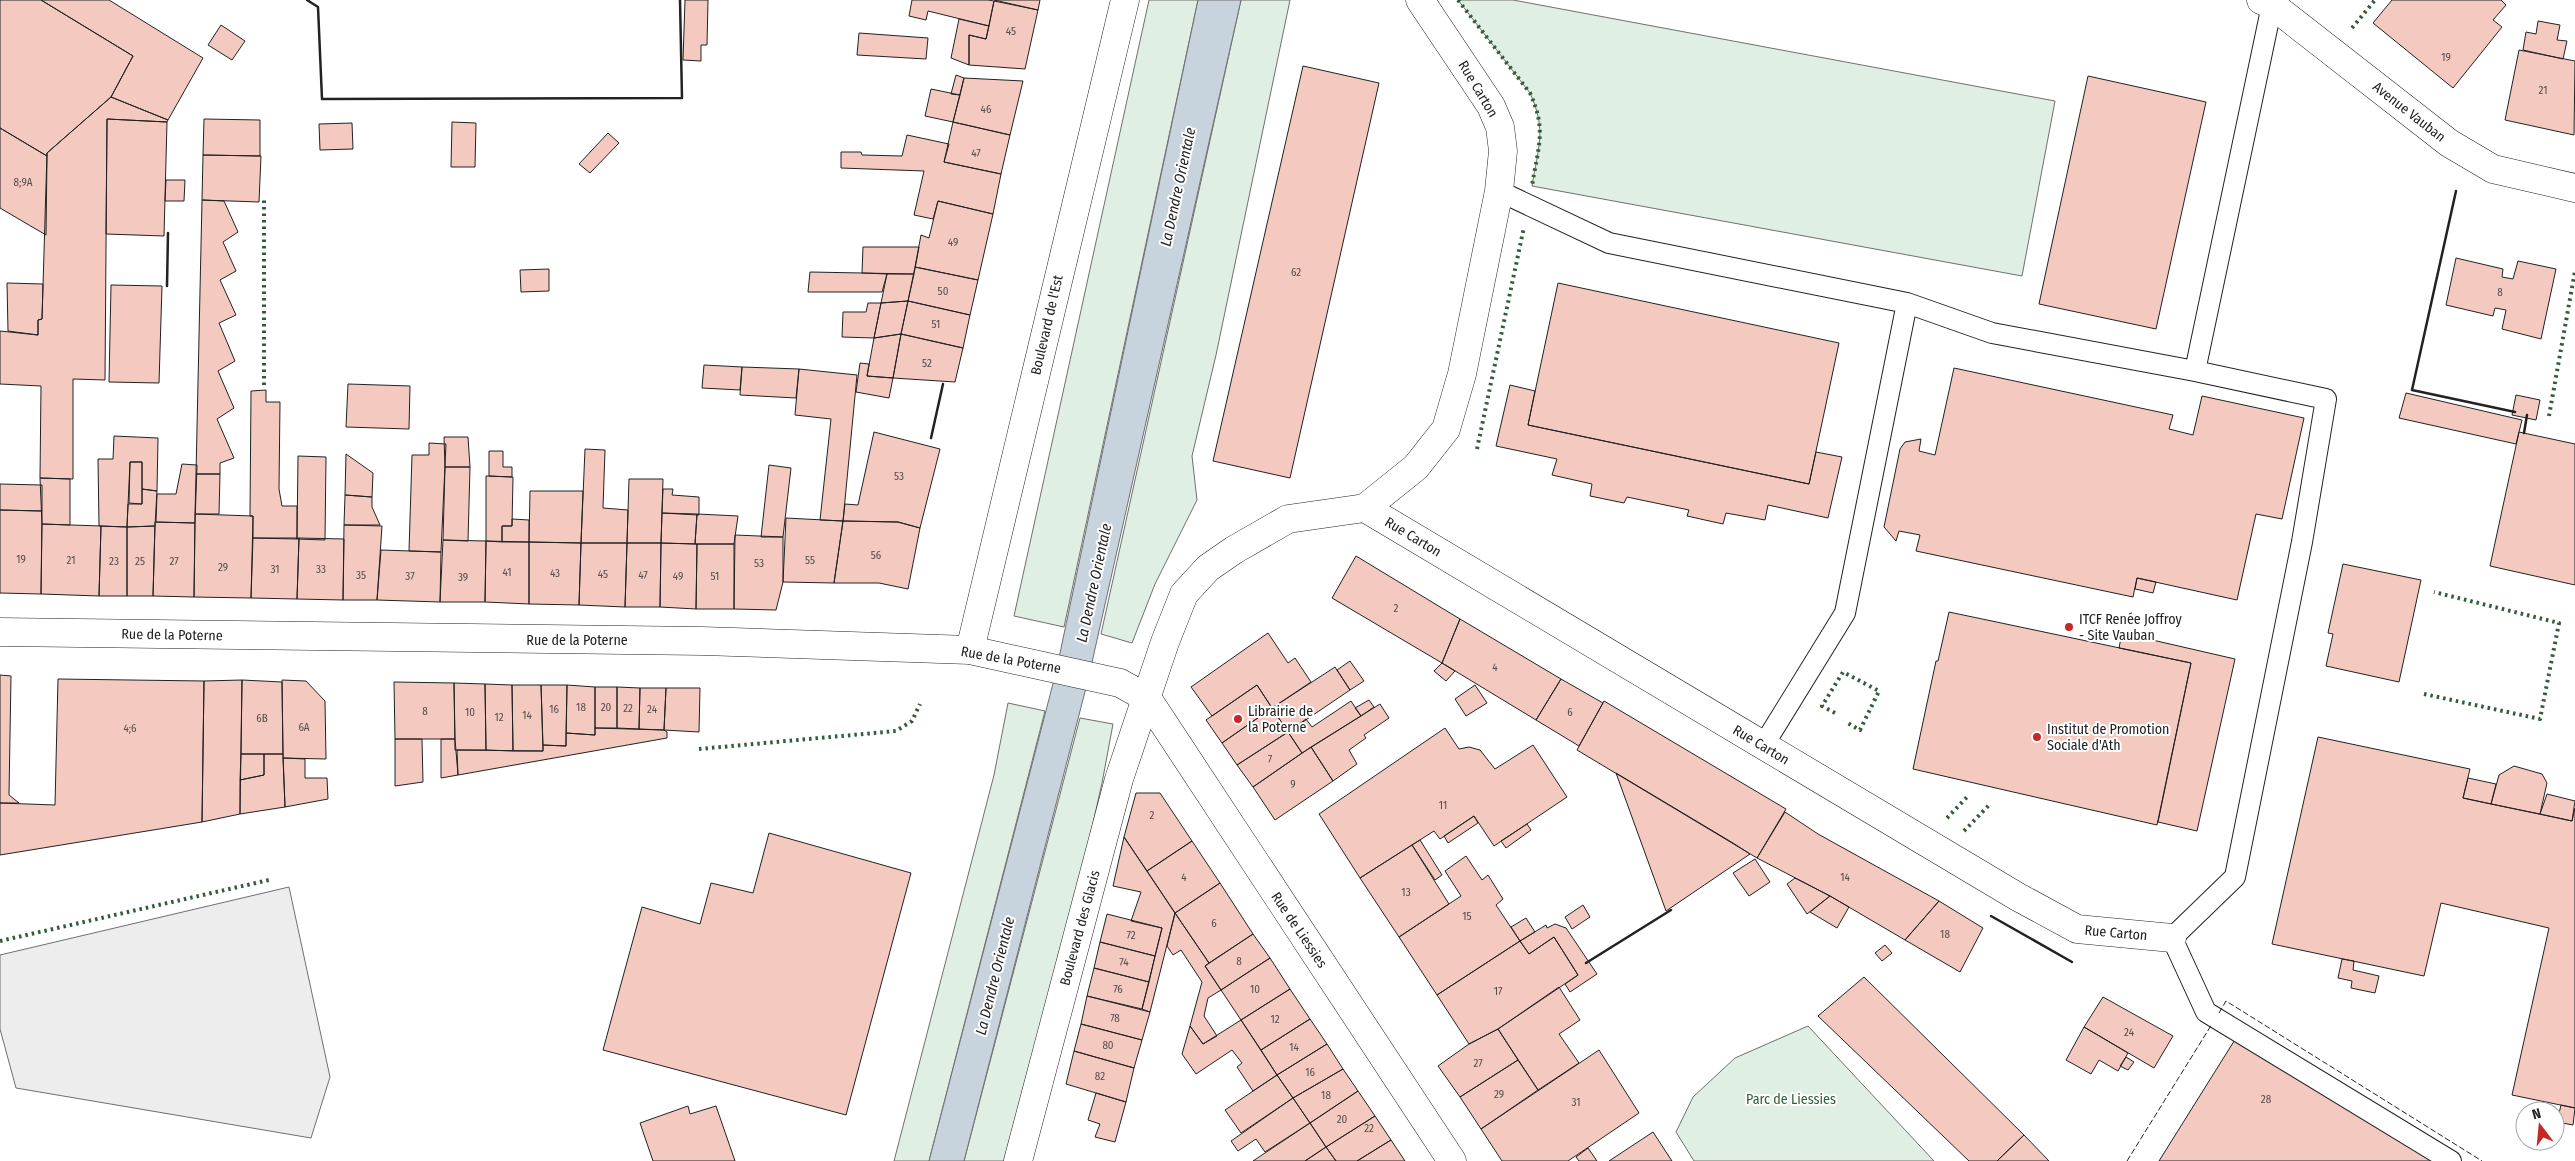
<svg xmlns="http://www.w3.org/2000/svg" width="2575" height="1161" font-family="'Fira Sans Condensed',sans-serif">
<style>
.green{fill:#e0efe3;stroke:#6f6f6f}
.parking{fill:#ededed;stroke:#6f6f6f}
.water{fill:#c7d3dd;stroke:#6f6f6f}
.building{fill:#f3c9c0;stroke:#222}
.lines{fill:none;stroke-linecap:round;stroke-linejoin:round}
.lane-casing{stroke:#222;stroke-width:22}
.street-casing{stroke:#222;stroke-width:29}
.secondary-casing{stroke:#222;stroke-width:29}
.lane{stroke:#fff;stroke-width:20}
.street{stroke:#fff;stroke-width:28}
.secondary{stroke:#fff;stroke-width:28}
.hedge{stroke:#2f5e38;stroke-width:4;stroke-dasharray:2.5 4;stroke-linecap:butt}
.fence{stroke:#222;stroke-width:1;stroke-dasharray:6 2.5;stroke-linecap:butt}
.wall{stroke:#222;stroke-width:2.5}
.poi-dot{fill:#c62828;stroke:#fff;stroke-width:2}
.labels{text-anchor:middle;dominant-baseline:central;stroke-width:4;stroke-linejoin:round;paint-order:stroke}
.number-label{font-size:11px;fill:#564c4a}
.street-label{font-size:14px;fill:#222;stroke:#fff}
.poi-label{font-size:14px;fill:#222;stroke:#fff;text-anchor:start}
.park-label{font-size:14px;fill:#2f5e38;stroke:#fff}
.water-label{font-size:15px;font-style:italic;fill:#222;stroke:#fff}
</style>
<rect width="100%" height="100%" fill="#fff"/>
<path class="green" d="M1149 0H1198L1064 627 1014 616Z
M1241 0H1290L1216 355 1192 456 1197 500 1155 584 1132 643 1101 634Z
M1458 0H1513L2055 101 2022 276 1532 186C1538 148 1547 130 1530 93Z
M1008 703 1045 711 929 1161H894L994 775Z
M1080 718 1113 724 1102 783 1017 1161H964Z
M1808 1026 1934 1161H1694L1676 1132 1693 1097 1735 1058Z"/>
<path class="parking" d="M289 887 330 1077 311 1138 16 1088 0 1029V955Z"/>
<path class="water" d="M1198 0H1241L1088 680 964 1161H929L1056 672Z"/>
<path class="building" d="M0 0H41L133 56 111 97 47 153V156L0 128Z
M41 0H109L203 58 168 120 111 97 133 56Z
M685 0H708L707 45H701V61L683 60Z
M912 0H988L994 1 989 26 928 11 926 20 909 16Z
M994 0H1040L1038 10Z
M2392 0H2501L2506 5 2493 20 2502 27 2453 88 2373 23Z
M994 1 1038 10 1025 69 969 65V35L986 39Z
M959 19 989 26 986 39 969 35V65L951 58Z
M2538 21 2560 25 2557 40 2567 41 2563 59 2523 50 2526 32 2536 34Z
M221 25 245 41 232 60 208 45Z
M859 33 928 38 926 59 857 55Z
M2519 50 2575 61 2574 135 2505 120Z
M1303 66 1379 83 1290 478 1213 461Z
M956 75 964 78 960 95 951 94Z
M2088 76 2206 102 2156 329 2039 304Z
M964 78 1023 81 1010 135 953 122Z
M931 89 960 95 953 122 925 116Z
M111 97 168 120 167 122 107 119 105 380 73 379V479L40 478 41 386 0 384V331L38 335V320L42 319 47 153Z
M107 119 167 122 164 236 106 234Z
M204 119 260 120V156L203 155Z
M452 122 476 123 475 167H451Z
M953 122 1010 135 1001 174 944 162Z
M352 123 353 149 320 150 319 124Z
M0 128 47 156 46 235 0 208Z
M608 133 619 143 590 173 579 164Z
M907 135 949 144 944 162 1001 174 993 214 938 201 933 219 914 215 924 171 841 168V152H861L862 155 902 156Z
M203 155 261 156 259 202 202 200Z
M166 180H185L184 201H165Z
M202 200 224 201 238 232 223 242 236 271 220 280 236 315 219 323 235 361 218 371 234 408 217 419 234 458 220 463V474H196Z
M938 201 993 214 978 280 915 267 921 235 929 238Z
M863 247H919L914 274 862 273Z
M2456 258 2503 269 2502 277 2513 279 2518 261 2556 269 2541 339 2502 329 2506 310 2495 308 2493 316 2446 305Z
M915 267 978 280 970 315 908 301Z
M549 269V291L521 292 520 270Z
M810 272 862 273 887 274 882 292H808Z
M887 274H914L908 301 881 303Z
M7 283 43 284 42 319 38 320V335L8 331Z
M1558 283 1839 343 1809 484 1528 425Z
M111 285 162 286 159 383 109 382Z
M908 301 970 315 963 348 901 334Z
M908 301 901 334 874 338 881 303Z
M868 303H881L874 338 842 337 843 312H866Z
M901 334 963 348 955 382 893 378Z
M901 334 893 378 867 376 874 338Z
M860 363 869 364 867 376 893 378 889 398 856 392Z
M704 365 742 367 740 390 702 388Z
M742 367 799 369 796 398 740 395Z
M1954 368 2173 415 2169 429 2193 435 2202 396 2304 418 2282 519 2256 514 2237 600 2137 578 2133 597 1916 551 1920 535 1899 531 1896 541 1884 527 1900 449 1905 442 1921 439 1919 451 1935 455Z
M799 369 857 375 843 521 820 520 831 419 795 415Z
M348 384 410 386 409 429 346 427Z
M1510 385 1535 391 1528 425 1809 484 1816 452 1842 457 1828 518 1768 505 1765 520 1726 513 1723 524 1687 516 1689 510 1627 497 1624 503 1590 496 1592 484 1552 475 1557 459 1496 446Z
M266 390V402H280L279 489 282 506H297V539L253 538V516H250L251 391Z
M2406 393 2522 420 2516 444 2399 418Z
M2516 395 2540 400 2536 420 2512 415Z
M874 432 940 449 920 528 898 522 843 521 845 504 858 505Z
M2519 432 2575 444V585L2490 566Z
M114 436 158 438 157 491 142 489V462H130L127 527 99 526 98 459H113Z
M444 437H468L470 467H445Z
M429 443 446 444 441 552 409 551 412 455H429Z
M585 449 605 450 603 508 628 510 627 543H581Z
M489 451H503V467H512V477L489 476Z
M346 454 373 473 372 497 345 495Z
M298 456 326 457 325 540 297 539Z
M130 462H142V504L129 503Z
M182 464 197 465 195 523 156 522 157 494H176Z
M769 465 791 468 783 537H761Z
M445 467H470L468 541 443 540Z
M196 474H220L219 514H195Z
M486 476 513 477 512 526H502V542L486 541Z
M40 478 70 479V525L42 524Z
M629 479H663L661 543H627Z
M0 484 42 485V511L0 510Z
M142 489 157 491 155 526 127 527 128 504H142Z
M663 489H673L672 495 699 497V515L662 513Z
M530 491H583L581 543 529 542Z
M345 495 372 497V507L380 525H344Z
M0 510 42 511 41 594 0 593Z
M662 513 697 514 695 544 661 543Z
M195 514 253 516 251 598 194 597Z
M697 514 738 516 734 544H695Z
M786 518 843 521 834 583 783 582Z
M512 519 529 520V542H502V526H512Z
M843 521 898 522 920 528 908 589 879 583H834Z
M155 522 195 523 194 597 153 596Z
M42 524 101 526 99 596 41 594Z
M344 525 382 526 377 600H343Z
M101 526 127 527V596H99Z
M155 526 153 596H127V527Z
M735 535 783 537V582L776 610 734 609Z
M253 538H299L297 599 251 598Z
M299 538 344 539 343 600 297 599Z
M443 540 486 541 485 602H440Z
M486 541 529 542V604L485 602Z
M529 542 581 543 579 605 529 604Z
M581 543H627L625 607 579 605Z
M627 543H661L660 607H625Z
M661 543 697 544 696 609 660 607Z
M697 544H734V609H696Z
M381 550 441 552 440 602 377 600Z
M1356 556 1460 619 1442 663 1332 598Z
M2343 564 2421 580 2399 682 2326 666 2333 634 2328 633Z
M2137 578 2156 582 2153 593 2135 589Z
M1949 612 2191 663 2157 825 1913 769 1936 661H1938Z
M1460 619 1561 679 1536 720 1442 663Z
M1268 633 1288 663 1295 658 1311 682 1272 708 1257 685 1212 716 1191 687Z
M2122 633 2235 659 2197 831 2158 822 2191 663 2119 648Z
M1350 661 1364 681 1350 690 1337 670Z
M1442 663 1455 671 1446 681 1434 671Z
M1335 667 1350 690 1288 732 1272 708Z
M0 675 11 676 9 795 19 803H0Z
M58 679 204 681 202 822 0 855V803L55 805Z
M1561 679 1603 703 1579 746 1536 720Z
M242 680 240 814 202 822 204 681Z
M242 680 282 682 283 754H241Z
M282 680 306 681 325 701 326 759 283 758Z
M394 682 454 683 455 739H395Z
M454 683 485 684 486 750H455Z
M485 684 512 685 513 751 486 750Z
M512 685H541L543 751H513Z
M541 685H567L566 746 543 745Z
M567 685 595 687V735L566 733Z
M1257 685 1272 708 1222 743 1206 720Z
M1475 685 1487 703 1466 716 1455 699Z
M595 687H617V728H595Z
M617 687 640 688 639 729 617 728Z
M640 688H666L664 730 639 729Z
M666 688H700L699 732 664 730Z
M1369 700 1374 707 1361 716 1355 708Z
M1351 701 1361 716 1302 753 1288 732 1306 719 1312 727Z
M1604 701 1786 809 1757 858 1577 750Z
M1380 704 1389 718 1364 735 1366 738 1349 750 1357 764 1333 781 1311 747Z
M1272 708 1288 732 1237 765 1222 743Z
M595 728 664 730 667 732V738L458 775 457 750 543 751V745L566 746V733L595 735Z
M1445 728 1459 749 1469 747 1480 750 1495 769 1533 745 1567 797 1494 846 1474 816 1440 839 1434 831 1360 878 1319 814Z
M1288 732 1302 753 1253 787 1237 765Z
M2318 737 2470 769 2463 798 2572 821 2575 808V1108L2512 1095 2549 928 2441 903 2424 976 2272 944Z
M395 739H422L423 782 395 786Z
M441 739H455L458 775 441 778Z
M1311 747 1333 781 1275 820 1253 787Z
M241 754H264V775L240 780Z
M264 754H283L285 807 240 814V780L264 775Z
M283 758 305 759V778H327L328 799 285 807Z
M2514 766 2542 774 2547 783 2540 814 2491 804 2499 775Z
M1616 773 1733 843 1750 854 1666 911Z
M2468 778 2496 784 2491 804 2463 798Z
M1136 793H1160L1192 841 1147 871 1124 837Z
M2547 794 2575 801 2572 821 2540 814Z
M1785 812 1818 834 1939 901 1905 940 1830 896 1757 858Z
M1474 816 1478 823 1448 843 1444 836Z
M1527 824 1531 830 1506 848 1501 841Z
M769 833 911 873 846 1115 603 1050 642 907 700 924 711 883 753 893Z
M1124 837 1175 913 1150 1012 1142 1009 1162 928 1131 921 1141 892 1113 886Z
M1420 840 1442 875 1435 880 1412 845Z
M1192 841 1220 883 1175 913 1147 871Z
M1412 845 1449 904 1399 937 1360 878Z
M1466 856 1482 880 1488 875 1503 899 1496 905 1520 941 1437 995 1399 937 1461 896 1445 871Z
M1755 859 1770 882 1749 896 1733 873Z
M1795 878 1830 896 1807 914 1787 884Z
M1220 883 1253 934 1209 963 1175 913Z
M1830 896 1849 907 1837 928 1810 912Z
M1939 901 1983 928 1960 972 1905 940Z
M1583 905 1590 917 1572 929 1565 917Z
M1175 913 1209 963 1205 966 1221 990 1208 998 1204 1016 1217 1036 1203 1044 1190 1026 1202 982 1181 950 1173 955 1167 946Z
M1107 914 1162 928 1155 956 1100 942Z
M1526 918 1535 932 1520 941 1511 927Z
M1555 924 1566 928 1597 974 1570 992 1565 984 1578 975 1554 937 1529 954 1520 941 1546 925 1547 928Z
M1253 934 1270 958 1221 990 1205 966Z
M1554 937 1578 975 1498 1029 1469 1044 1437 995 1520 941 1529 954Z
M1100 942 1155 956 1149 982 1094 968Z
M1885 945 1892 953 1882 961 1875 953Z
M1270 958 1290 989 1241 1020 1221 990Z
M2342 959 2354 961 2353 970 2379 976 2375 993 2351 988 2352 981 2338 978Z
M1094 968 1149 982 1142 1009 1087 996Z
M1864 977 2024 1135 1997 1161H1969L1818 1016Z
M1559 987 1580 1020 1559 1034 1579 1063 1538 1090 1498 1029Z
M1290 989 1310 1019 1261 1050 1241 1020Z
M1087 996 1150 1012 1142 1040 1081 1024Z
M2103 997 2173 1036 2154 1068 2084 1027Z
M1310 1019 1327 1044 1277 1075 1261 1050Z
M1241 1020 1277 1075 1253 1091 1237 1067 1242 1063 1232 1050 1196 1074 1182 1054 1190 1026 1203 1044Z
M1081 1024 1142 1040 1134 1068 1074 1051Z
M2084 1027 2128 1053 2118 1071 2099 1060 2091 1074 2066 1060Z
M1498 1029 1518 1060 1460 1097 1438 1066 1469 1044Z
M2236 1038 2434 1161H2159Z
M1327 1044 1343 1069 1293 1098 1277 1075Z
M1599 1050 1639 1113 1568 1161H1502L1481 1129Z
M1074 1051 1134 1068 1126 1102 1066 1084Z
M2126 1057 2134 1062 2128 1070 2120 1066Z
M1518 1060 1538 1090 1481 1129 1460 1097Z
M1343 1069 1358 1091 1310 1123 1293 1098Z
M1277 1075 1293 1098 1241 1133 1225 1110Z
M1358 1091 1375 1116 1326 1147 1310 1123Z
M1096 1093 1126 1102 1115 1142 1095 1137 1100 1124 1088 1120Z
M1293 1098 1310 1123 1265 1152 1256 1139 1238 1151 1231 1141Z
M2561 1105 2575 1108 2573 1125 2557 1122Z
M688 1106 690 1114 716 1106 735 1161H653L640 1123Z
M1375 1116 1391 1140 1357 1161H1336L1326 1147Z
M1310 1123 1326 1147 1305 1161H1253Z
M1653 1132 1672 1161H1609Z
M2024 1135 2049 1161H1997Z
M1391 1140 1405 1161H1357Z
M1326 1147 1336 1161H1305Z
M1588 1148 1597 1161H1579L1576 1157Z"/>
<g class="lines">
<defs>
<path id="lane" d="M2272 5 2195 371 2326 399 2302 542 2235 877 2172 938 2206 1012 2451 1161
M1499 191 1609 243 1907 303 1992 333 2195 371
M1763 746 1845 613 1907 303"/>
<path id="street" d="M2261 0 2272 5 2449 143 2493 169 2575 188
M1365 508 2018 897 2077 929 2172 938
M970 650 1125 0
M1018 1161 1119 779 1165 642 1184 594 1208 568 1234 550 1288 519 1365 508 1416 467 1446 429 1462 374 1499 191 1503 151 1500 127 1491 106 1420 0"/>
<path id="secondary" d="M0 632 702 641 970 650 1120 683 1147 698 1452 1161"/>
</defs>
<use href="#lane" class="lane-casing"/>
<use href="#street" class="street-casing"/>
<use href="#secondary" class="secondary-casing"/>
<use href="#lane" class="lane"/>
<use href="#street" class="street"/>
<use href="#secondary" class="secondary"/>
<path class="hedge" d="M1458 0 1530 93C1547 130 1538 147 1532 186
M2352 28 2375 0
M264 385V199
M2549 416 2575 271
M1477 449 1524 227
M2424 694 2540 719 2559 623 2434 592
M1835 713 1822 706 1843 672 1879 691 1860 730 1846 722
M699 749 896 731 912 721 920 704
M1947 818 1969 795
M1964 831 1990 804
M0 941 269 880"/>
<path class="fence" d="M2219 1013 2226 1001 2482 1161
M2127 1161 2212 1024"/>
<path class="wall" d="M307 0 318 7 322 99 682 98 680 0
M2456 191 2412 390 2515 412
M167 286 168 233
M2524 433 2527 415
M931 438 943 384
M1991 916 2072 962
M1586 963 1671 910"/>
</g>
<g class="poi-dot">
<circle cx="2069" cy="627" r="5"/>
<circle cx="1238" cy="719" r="5"/>
<circle cx="2037" cy="737" r="5"/>
</g>
<g class="labels">
<g class="number-label">
<text x="1011" y="31">45</text>
<text x="2446" y="57">19</text>
<text x="2543" y="90">21</text>
<text x="986" y="109">46</text>
<text x="976" y="153">47</text>
<text x="23" y="182">8;9A</text>
<text x="953" y="242">49</text>
<text x="1296" y="272">62</text>
<text x="943" y="291">50</text>
<text x="2500" y="292">8</text>
<text x="936" y="324">51</text>
<text x="927" y="363">52</text>
<text x="899" y="476">53</text>
<text x="876" y="555">56</text>
<text x="21" y="559">19</text>
<text x="71" y="560">21</text>
<text x="810" y="560">55</text>
<text x="114" y="561">23</text>
<text x="140" y="561">25</text>
<text x="174" y="561">27</text>
<text x="759" y="563">53</text>
<text x="223" y="567">29</text>
<text x="275" y="569">31</text>
<text x="321" y="569">33</text>
<text x="507" y="572">41</text>
<text x="555" y="573">43</text>
<text x="603" y="574">45</text>
<text x="361" y="575">35</text>
<text x="643" y="575">47</text>
<text x="410" y="576">37</text>
<text x="678" y="576">49</text>
<text x="715" y="576">51</text>
<text x="463" y="577">39</text>
<text x="1396" y="608">2</text>
<text x="1495" y="667">4</text>
<text x="581" y="707">18</text>
<text x="606" y="707">20</text>
<text x="628" y="708">22</text>
<text x="554" y="709">16</text>
<text x="652" y="709">24</text>
<text x="425" y="711">8</text>
<text x="470" y="712">10</text>
<text x="1570" y="712">6</text>
<text x="527" y="715">14</text>
<text x="499" y="717">12</text>
<text x="262" y="718">6B</text>
<text x="304" y="727">6A</text>
<text x="130" y="728">4;6</text>
<text x="1270" y="759">7</text>
<text x="1293" y="784">9</text>
<text x="1443" y="805">11</text>
<text x="1152" y="815">2</text>
<text x="1184" y="877">4</text>
<text x="1845" y="877">14</text>
<text x="1406" y="892">13</text>
<text x="1467" y="916">15</text>
<text x="1214" y="923">6</text>
<text x="1945" y="934">18</text>
<text x="1131" y="935">72</text>
<text x="1239" y="961">8</text>
<text x="1124" y="962">74</text>
<text x="1118" y="989">76</text>
<text x="1255" y="989">10</text>
<text x="1498" y="991">17</text>
<text x="1115" y="1018">78</text>
<text x="1275" y="1019">12</text>
<text x="2129" y="1032">24</text>
<text x="1108" y="1045">80</text>
<text x="1294" y="1047">14</text>
<text x="1478" y="1063">27</text>
<text x="1310" y="1072">16</text>
<text x="1100" y="1076">82</text>
<text x="1499" y="1094">29</text>
<text x="1326" y="1095">18</text>
<text x="2266" y="1099">28</text>
<text x="1576" y="1102">31</text>
<text x="1342" y="1119">20</text>
<text x="1369" y="1128">22</text>
</g>
<g class="street-label">
<text transform="translate(1478 89) rotate(59)">Rue Carton</text>
<text transform="translate(2409 112) rotate(38)">Avenue Vauban</text>
<text transform="translate(1047 325) rotate(-77)">Boulevard de l'Est</text>
<text transform="translate(1413 537) rotate(31)">Rue Carton</text>
<text transform="translate(172 635) rotate(1)">Rue de la Poterne</text>
<text x="577" y="640">Rue de la Poterne</text>
<text transform="translate(1011 660) rotate(10)">Rue de la Poterne</text>
<text transform="translate(1761 745) rotate(31)">Rue Carton</text>
<text transform="translate(1080 928) rotate(-75)">Boulevard des Glacis</text>
<text transform="translate(1299 930) rotate(56)">Rue de Liessies</text>
<text transform="translate(2116 933) rotate(5)">Rue Carton</text>
</g>
<g class="poi-label">
<text x="2079" y="619">ITCF Renée Joffroy<tspan x="2079" dy="16">- Site Vauban</tspan></text>
<text x="1248" y="711">Librairie de<tspan x="1248" dy="16">la Poterne</tspan></text>
<text x="2047" y="729">Institut de Promotion<tspan x="2047" dy="16">Sociale d'Ath</tspan></text>
</g>
<g class="park-label">
<text x="1791" y="1099">Parc de Liessies</text>
</g>
<g class="water-label">
<text transform="translate(1178 187) rotate(-78)">La Dendre Orientale</text>
<text transform="translate(1094 583) rotate(-78)">La Dendre Orientale</text>
<text transform="translate(995 976) rotate(-76)">La Dendre Orientale</text>
</g>
</g>
<g transform="translate(2540 1126) rotate(344)"><circle r="24" fill="#ffffff" stroke="#a7a7a7"/>
<path d="M0-4L9 19L0 12L-9 19Z" fill="#c62828"/>
<text y="-8" font-size="14" font-weight="bold" text-anchor="middle" fill="#222222">N</text>
</g>
</svg>
